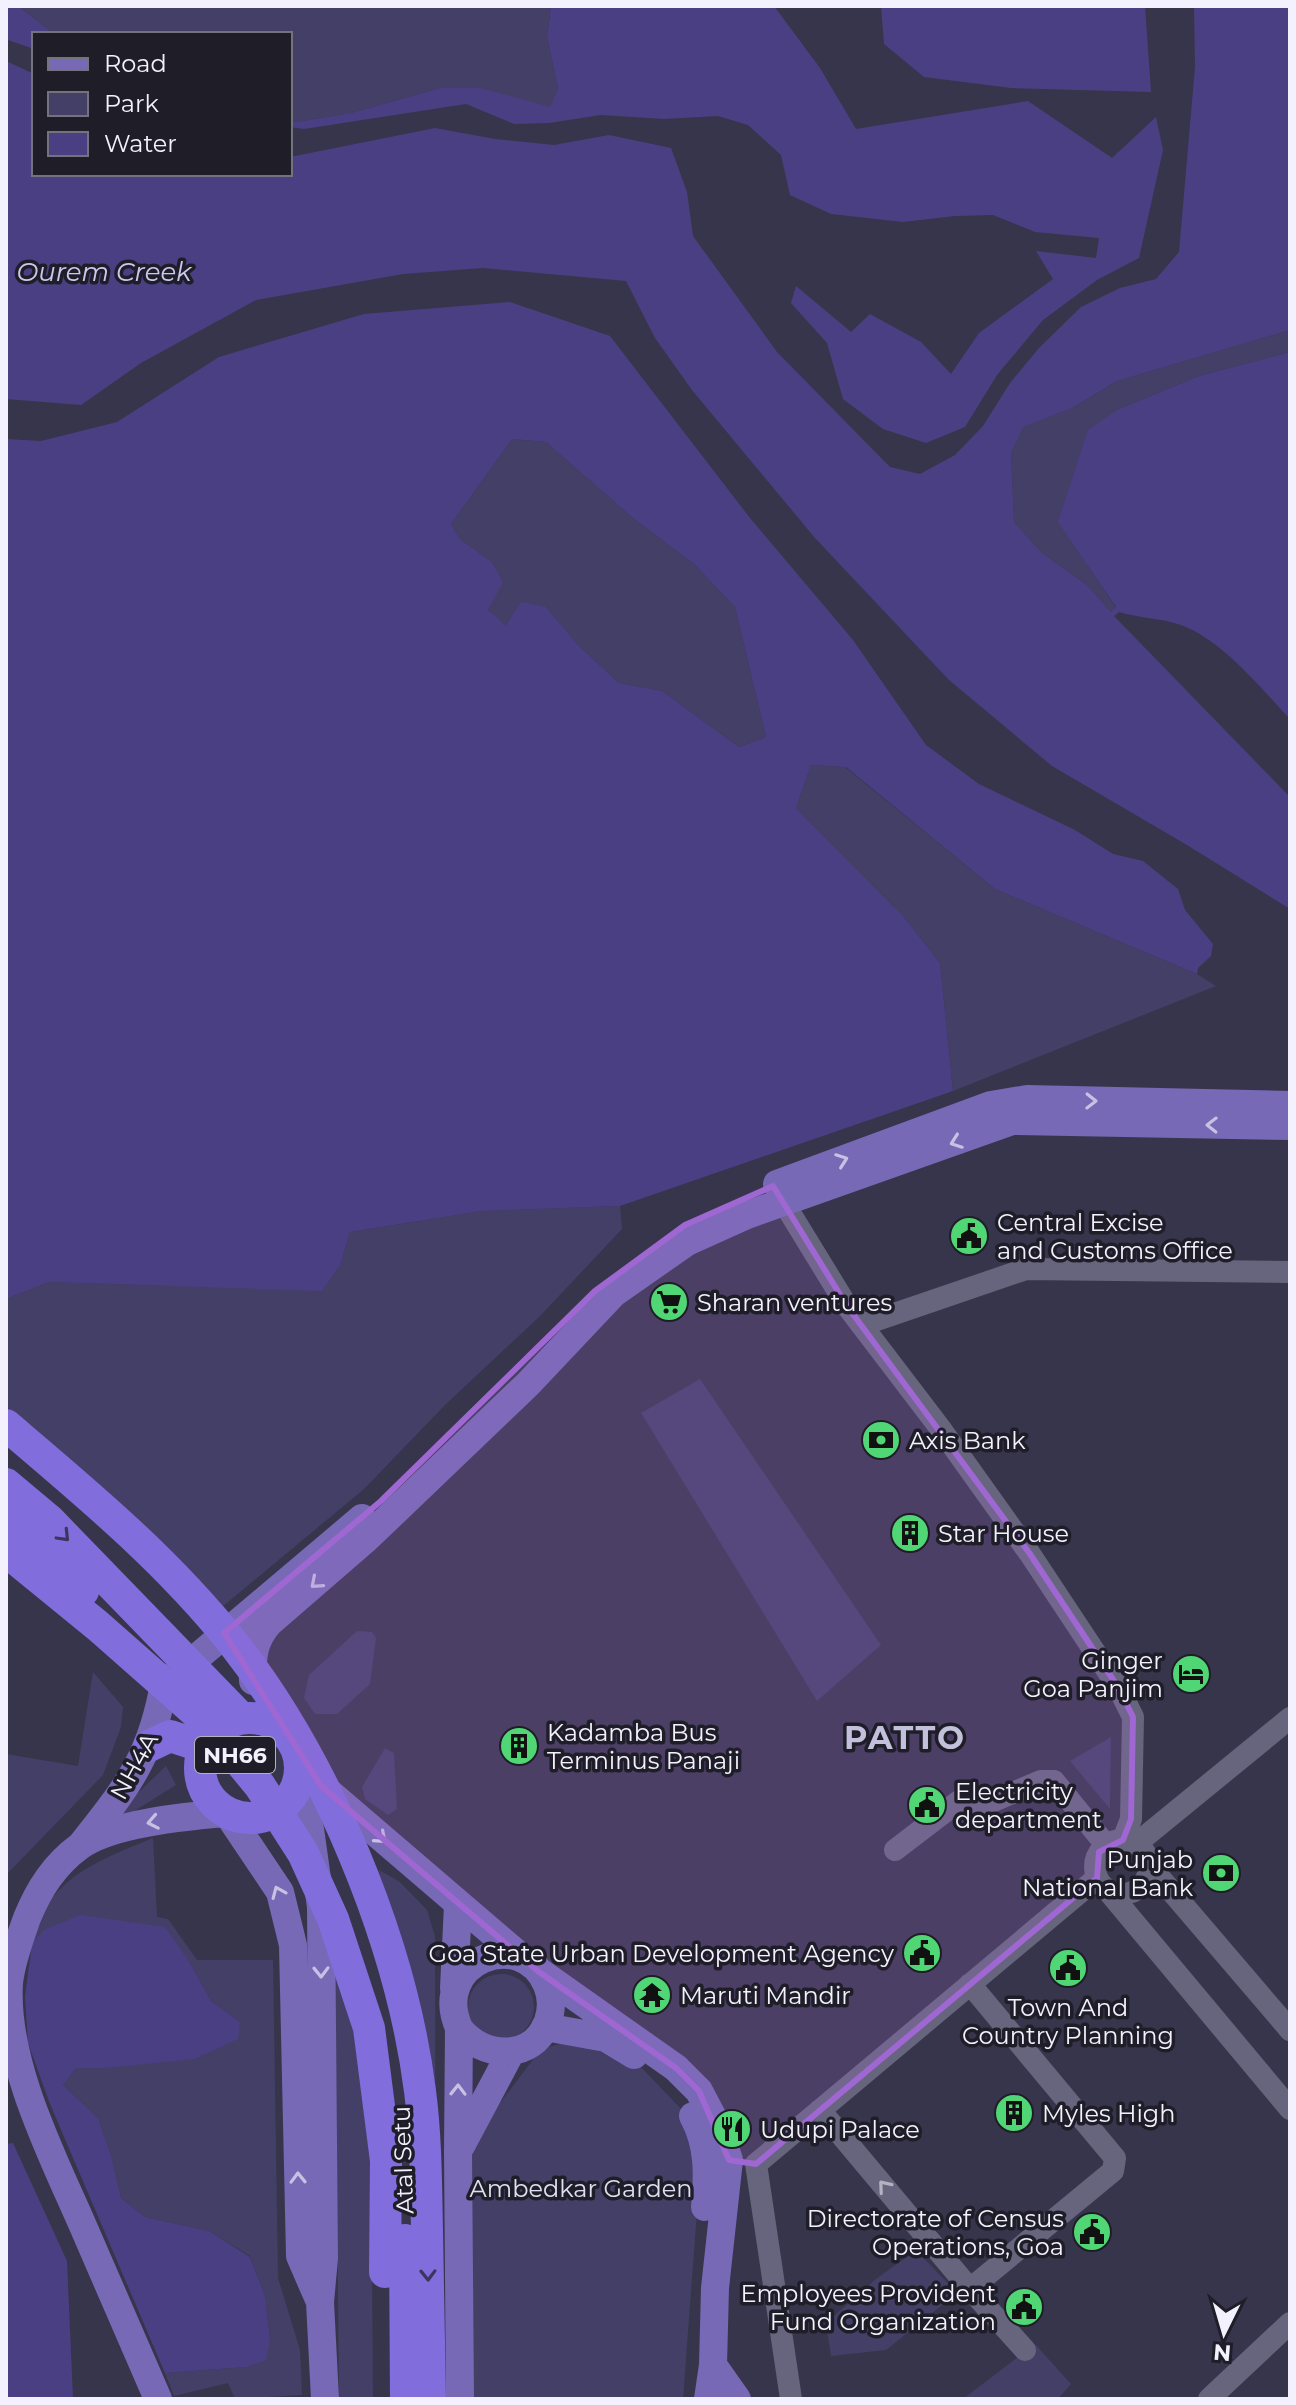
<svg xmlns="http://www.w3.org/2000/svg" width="1296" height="2405" font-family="Montserrat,sans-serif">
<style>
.green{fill:#443f67}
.water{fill:#4b3f83;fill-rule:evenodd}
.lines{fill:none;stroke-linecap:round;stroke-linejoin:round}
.minor{stroke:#67647d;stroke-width:22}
.major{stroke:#7769b5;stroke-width:28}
.highway{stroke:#816ddb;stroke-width:32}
.oneway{stroke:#c7c1e4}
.oneway2{stroke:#3c365e}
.oneway3{stroke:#b3b2c3}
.marked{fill:#9f67d2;fill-opacity:0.2;stroke:#9f67d2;stroke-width:6;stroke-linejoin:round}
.labels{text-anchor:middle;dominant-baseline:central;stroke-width:7;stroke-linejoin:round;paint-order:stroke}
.shield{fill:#1f1e28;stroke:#b3b2bd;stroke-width:2}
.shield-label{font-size:22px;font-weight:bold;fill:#f2f1fd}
.poi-label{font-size:24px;fill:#f2f1fd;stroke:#1f1e28;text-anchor:start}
.street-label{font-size:24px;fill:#f2f1fd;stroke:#1f1e28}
.park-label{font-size:24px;fill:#e0def3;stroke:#1f1e28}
.water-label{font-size:26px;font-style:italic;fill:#cbc8f0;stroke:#1f1e28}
.district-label{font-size:32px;font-weight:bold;letter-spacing:2px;fill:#c2c0db;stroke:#1f1e28}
</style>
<rect width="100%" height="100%" fill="#37354b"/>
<path class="green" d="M18 6H551L547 37 558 88 550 108 482 88H440L351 113 296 122 290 120V34H54Z
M1290 330V352L1199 376 1119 409 1059 522 1116 608 1111 612 1087 585 1042 553 1014 522 1011 453 1022 427 1072 408 1117 381Z
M512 439 546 442 633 518 694 564 735 607 766 737 739 747 662 691 619 683 579 646 546 607 506 627 488 610 502 581 492 562 460 539 451 524Z
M811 765 845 767 995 889 1197 974 1216 986 953 1091 940 963 904 917 796 808Z
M620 1206 622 1229 540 1316 445 1405 364 1489 222 1607 6 1406V1299L49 1282 175 1286 341 1263 350 1232 482 1211Z
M700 1379 881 1645 817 1701 641 1413Z
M357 1631 372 1632 376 1638 370 1684 337 1714H315L304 1698 309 1675Z
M93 1672 123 1707 121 1727 103 1775 6 1875V1754L78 1766Z
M1111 1737 1110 1809 1070 1761Z
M385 1748 394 1753 397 1809 388 1815 365 1799 362 1787Z
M166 1766 176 1785 91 1838Z
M153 1838 157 1917 168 1919 197 1960H273L278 2278 300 2350 302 2395 235 2399 228 2383 174 2396 165 2373 246 2367 270 2339 265 2295 250 2256 209 2231 145 2217 121 2198 111 2155 98 2118 63 2085 76 2068 137 2064 240 2022 211 2001 190 1963 32 1943C35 1933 37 1922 42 1913 65 1871 112 1855 153 1838Z
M379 1870 400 1882 427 1910 435 1936 436 2399 429 2195Z
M335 1960 356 2030 371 2143 373 2399H339Z
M468 2007a33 33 0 1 1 66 0a33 33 0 1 1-66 0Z
M571 2041 607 2049 639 2065 683 2111 700 2171 683 2399H469L465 2149 541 2049Z
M916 2250 957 2293 886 2350 831 2356 826 2323 876 2279Z
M1035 2344 1071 2384 1058 2399H963Z"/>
<path class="water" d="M6 6H18L54 34H34V49L8 40Z
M551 6H774L820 68 856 129 1028 101 1112 158 1156 117 1163 150 1139 258 1097 280 1043 320 997 375 965 427 926 443 883 429 843 399 827 343 791 303 796 286 851 332 870 314 921 342 951 374 979 333 1053 279 1036 251 1096 258 1099 238 1035 232 993 215 955 216 903 222 831 214 790 195 781 155 748 125 718 116 664 119 601 115 549 123 514 124 466 104 304 129 290 127V120L296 122 351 113 440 88H482L550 107 558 88 547 37Z
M881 6H1145L1151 92 1011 88 924 77 884 44Z
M1194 6H1290V330L1117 381 1072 408 1023 427 1011 453 1014 522 1042 553 1087 585 1111 612 1116 607 1058 522 1088 430 1119 409 1199 376 1290 352V719C1260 687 1222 640 1181 625 1161 618 1139 618 1119 612L1114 616 1290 797V909L1187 845 1052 766 949 680 815 538 692 390 655 338 626 281 483 268 403 274 256 300 141 363 81 405 6 399V61L34 74V174H290V157L435 128 495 139 554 145 609 135 671 148 687 192 693 236 777 352 890 467 920 474 955 455 983 426 1010 383 1039 348 1081 307 1120 288 1156 279 1179 252 1195 67Z
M510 302 610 336 750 518 853 640 926 745 979 784 1075 830 1113 854 1143 861 1178 889 1185 910 1213 944 1211 956 1198 968 1197 974 995 889 846 767 811 765 796 808 904 917 940 963 953 1091 620 1206 482 1211 350 1232 341 1263 322 1291 49 1282 6 1299V439L41 441 117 422 219 357 364 314ZM512 439 546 442 633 518 694 564 735 607 766 737 739 747 662 691 619 683 579 646 546 607 521 602 506 626 488 610 503 582 492 562 460 539 451 524Z
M80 1915 165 1927 190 1963 211 2001 240 2022 238 2039 194 2059 105 2068H76L63 2085 98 2118 111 2155 121 2198 145 2217 209 2231 250 2257 265 2295 270 2339 266 2360 246 2367 165 2373 50 2104 28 2043 25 1997 32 1943 44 1930Z
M13 2143 67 2261 73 2399H6V2144Z"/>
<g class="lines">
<path class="minor" d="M776 1190 847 1306 940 1428 1030 1554 1118 1687 1133 1717 1131 1819 1123 1840
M862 1325 1026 1269 1290 1272
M1095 1867a27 27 0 1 1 54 0a27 27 0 1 1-54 0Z
M1136 1844 1290 1718
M895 1850 959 1801 979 1807 1041 1781H1054L1106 1845
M1149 1865 1290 2030
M1108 1891 1290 2109
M970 1984 1115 2158 1113 2171 970 2289
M820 2110 970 2289 1025 2350
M756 2164 1097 1878
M756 2164 791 2399
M1209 2399 1290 2323"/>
<path class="major" d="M777 1184 991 1105 1027 1099 1290 1105
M188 1665 362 1518
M253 1681C252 1658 253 1641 269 1623L366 1539 528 1384 614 1293 687 1242 747 1215 1012 1121 1290 1126
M298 1784 310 1829 321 1907 324 2258 320 2302 325 2399
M326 1790 522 1958
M82 1844C129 1785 153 1754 165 1678
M540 1972 676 2068 699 2091 719 2129 729 2160 715 2288 713 2365 708 2399
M454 1988 458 1905
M545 2027 606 2038 634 2055
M459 2028C482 2059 533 2062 548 2021 552 2009 552 1997 547 1985 522 1925 430 1962 459 2028L458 2152 460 2399
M693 2116C709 2145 708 2175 705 2207
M461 2146 511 2052
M713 2365 737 2399
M158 2399C133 2341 108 2284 83 2226 52 2155 4 2062 9 1983 11 1962 20 1938 27 1918 39 1889 54 1865 80 1846 112 1823 188 1816 227 1813L280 1892 293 1945 300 2256 320 2302"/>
<path class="highway" d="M6 1425C86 1493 167 1560 233 1643 326 1761 401 1941 420 2091 426 2137 426 2183 427 2230 428 2286 429 2343 430 2399
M6 1484 49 1520 241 1718
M6 1517 83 1591
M6 1551 98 1626 208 1723 260 1786 303 1853 333 1919 369 2028 386 2161 385 2272
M200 1768a50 50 0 1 1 100 0a50 50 0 1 1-100 0Z
M149 1746 170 1736 204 1747
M405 2240 406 2399"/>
</g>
<defs><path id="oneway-chevron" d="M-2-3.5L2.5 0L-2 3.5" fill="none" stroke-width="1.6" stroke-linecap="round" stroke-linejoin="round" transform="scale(2)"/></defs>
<g class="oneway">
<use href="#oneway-chevron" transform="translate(1091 1101) rotate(1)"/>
<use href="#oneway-chevron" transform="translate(1212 1125) rotate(-179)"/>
<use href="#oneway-chevron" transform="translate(956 1142) rotate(160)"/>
<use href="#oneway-chevron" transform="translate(842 1160) rotate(-20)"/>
<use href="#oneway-chevron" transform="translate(316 1583) rotate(139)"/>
<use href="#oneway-chevron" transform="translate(153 1822) rotate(169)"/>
<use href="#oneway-chevron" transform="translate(381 1838) rotate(41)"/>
<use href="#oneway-chevron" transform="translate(278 1892) rotate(-113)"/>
<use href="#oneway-chevron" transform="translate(321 1972) rotate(89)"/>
<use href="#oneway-chevron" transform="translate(458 2090) rotate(-89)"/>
<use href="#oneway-chevron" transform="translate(298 2178) rotate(-91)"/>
</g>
<g class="oneway2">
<use href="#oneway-chevron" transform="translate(64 1536) rotate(46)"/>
<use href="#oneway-chevron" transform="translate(428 2275) rotate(89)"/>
</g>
<use class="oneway3" href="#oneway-chevron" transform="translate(884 2186) rotate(-130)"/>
<path class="marked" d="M773 1186 847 1306 1030 1554 1118 1687 1133 1717 1131 1819 1123 1840 1099 1852 1097 1878 756 2164 729 2160 699 2091 676 2068 539 1972 321 1786 224 1633 381 1501 595 1291 685 1225Z"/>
<defs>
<symbol id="civic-disc" viewBox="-11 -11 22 22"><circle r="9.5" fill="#50d674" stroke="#1f1e28"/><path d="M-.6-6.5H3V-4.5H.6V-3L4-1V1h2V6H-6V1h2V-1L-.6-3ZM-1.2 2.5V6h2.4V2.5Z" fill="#111"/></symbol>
<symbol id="supermarket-disc" viewBox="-11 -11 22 22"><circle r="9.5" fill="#50d674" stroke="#1f1e28"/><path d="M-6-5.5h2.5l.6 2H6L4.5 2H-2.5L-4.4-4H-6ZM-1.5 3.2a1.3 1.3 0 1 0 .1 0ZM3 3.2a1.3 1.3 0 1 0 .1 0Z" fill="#111"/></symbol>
<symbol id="bank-disc" viewBox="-11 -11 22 22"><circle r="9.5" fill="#50d674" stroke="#1f1e28"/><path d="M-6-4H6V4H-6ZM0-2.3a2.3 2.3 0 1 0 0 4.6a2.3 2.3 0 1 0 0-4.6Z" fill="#111"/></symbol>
<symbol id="building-disc" viewBox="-11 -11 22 22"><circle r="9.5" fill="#50d674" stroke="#1f1e28"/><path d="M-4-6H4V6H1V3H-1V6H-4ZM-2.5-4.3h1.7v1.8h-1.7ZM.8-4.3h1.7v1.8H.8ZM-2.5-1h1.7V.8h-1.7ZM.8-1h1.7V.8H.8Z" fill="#111"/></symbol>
<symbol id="hotel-disc" viewBox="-11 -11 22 22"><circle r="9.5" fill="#50d674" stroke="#1f1e28"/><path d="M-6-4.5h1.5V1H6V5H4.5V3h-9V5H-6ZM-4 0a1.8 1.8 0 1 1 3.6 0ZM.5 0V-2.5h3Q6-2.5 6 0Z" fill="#111"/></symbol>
<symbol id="temple-disc" viewBox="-11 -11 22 22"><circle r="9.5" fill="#50d674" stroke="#1f1e28"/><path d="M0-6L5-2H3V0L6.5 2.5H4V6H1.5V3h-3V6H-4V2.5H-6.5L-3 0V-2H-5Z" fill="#111"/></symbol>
<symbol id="restaurant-disc" viewBox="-11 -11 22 22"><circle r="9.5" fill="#50d674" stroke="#1f1e28"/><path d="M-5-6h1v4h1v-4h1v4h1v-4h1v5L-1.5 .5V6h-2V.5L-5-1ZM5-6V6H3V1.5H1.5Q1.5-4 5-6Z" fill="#111"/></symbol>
</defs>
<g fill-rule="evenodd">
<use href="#civic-disc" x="947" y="1214" width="44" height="44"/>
<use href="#supermarket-disc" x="647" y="1280" width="44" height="44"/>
<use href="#bank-disc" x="859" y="1418" width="44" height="44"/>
<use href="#building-disc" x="888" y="1511" width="44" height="44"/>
<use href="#hotel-disc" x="1169" y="1652" width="44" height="44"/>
<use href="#building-disc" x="497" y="1724" width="44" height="44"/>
<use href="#civic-disc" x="905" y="1783" width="44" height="44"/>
<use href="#bank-disc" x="1199" y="1851" width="44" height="44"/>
<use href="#civic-disc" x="900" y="1931" width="44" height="44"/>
<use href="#civic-disc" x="1046" y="1946" width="44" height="44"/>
<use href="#temple-disc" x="630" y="1973" width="44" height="44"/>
<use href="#building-disc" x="992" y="2091" width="44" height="44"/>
<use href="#restaurant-disc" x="710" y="2107" width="44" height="44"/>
<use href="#civic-disc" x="1070" y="2210" width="44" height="44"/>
<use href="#civic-disc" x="1002" y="2285" width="44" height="44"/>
</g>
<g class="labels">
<rect class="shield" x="195" y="1737" width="80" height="36" rx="6"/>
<g class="shield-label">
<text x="235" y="1755">NH66</text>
</g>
<g class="poi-label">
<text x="997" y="1222">Central Excise<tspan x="997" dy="28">and Customs Office</tspan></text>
<text x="697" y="1302">Sharan ventures</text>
<text x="909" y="1440">Axis Bank</text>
<text x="938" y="1533">Star House</text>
<text x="1163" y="1660" text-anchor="end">Ginger<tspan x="1163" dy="28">Goa Panjim</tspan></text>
<text x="547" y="1732">Kadamba Bus<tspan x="547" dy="28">Terminus Panaji</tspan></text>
<text x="955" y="1791">Electricity<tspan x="955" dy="28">department</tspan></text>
<text x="1193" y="1859" text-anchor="end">Punjab<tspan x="1193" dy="28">National Bank</tspan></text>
<text x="894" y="1953" text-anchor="end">Goa State Urban Development Agency</text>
<text x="680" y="1995">Maruti Mandir</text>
<text x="1068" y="2007" text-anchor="middle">Town And<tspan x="1068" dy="28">Country Planning</tspan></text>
<text x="1042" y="2113">Myles High</text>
<text x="760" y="2129">Udupi Palace</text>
<text x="1064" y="2218" text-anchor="end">Directorate of Census<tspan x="1064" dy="28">Operations, Goa</tspan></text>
<text x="996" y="2293" text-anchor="end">Employees Provident<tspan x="996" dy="28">Fund Organization</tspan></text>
</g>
<g class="street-label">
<text transform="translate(134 1766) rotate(-61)">NH4A</text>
<text transform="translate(403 2160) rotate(-92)">Atal Setu</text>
</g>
<g class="park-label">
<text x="581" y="2188">Ambedkar Garden</text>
</g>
<g class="water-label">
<text x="104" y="272">Ourem Creek</text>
</g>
<g class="district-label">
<text x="905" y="1737">PATTO</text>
</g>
</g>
<rect width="1296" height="2405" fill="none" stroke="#f2f1fd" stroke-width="16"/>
<rect x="32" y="32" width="260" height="144" fill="#1f1e28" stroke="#73727d" stroke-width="2"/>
<rect x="48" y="58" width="40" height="12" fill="#7769b5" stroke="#73727d" stroke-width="2"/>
<text x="104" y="72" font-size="24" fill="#f2f1fd">Road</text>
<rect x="48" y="92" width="40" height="24" fill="#443f67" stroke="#73727d" stroke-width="2"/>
<text x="104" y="112" font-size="24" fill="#f2f1fd">Park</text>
<rect x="48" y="132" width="40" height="24" fill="#4b3f83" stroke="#73727d" stroke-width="2"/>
<text x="104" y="152" font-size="24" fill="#f2f1fd">Water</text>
<g transform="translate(1224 2333) rotate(185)" stroke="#1f1e28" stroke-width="6" paint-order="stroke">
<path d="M0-6L14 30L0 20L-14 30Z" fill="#f2f1fd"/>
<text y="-12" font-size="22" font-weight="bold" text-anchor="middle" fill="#f2f1fd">N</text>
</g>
</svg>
